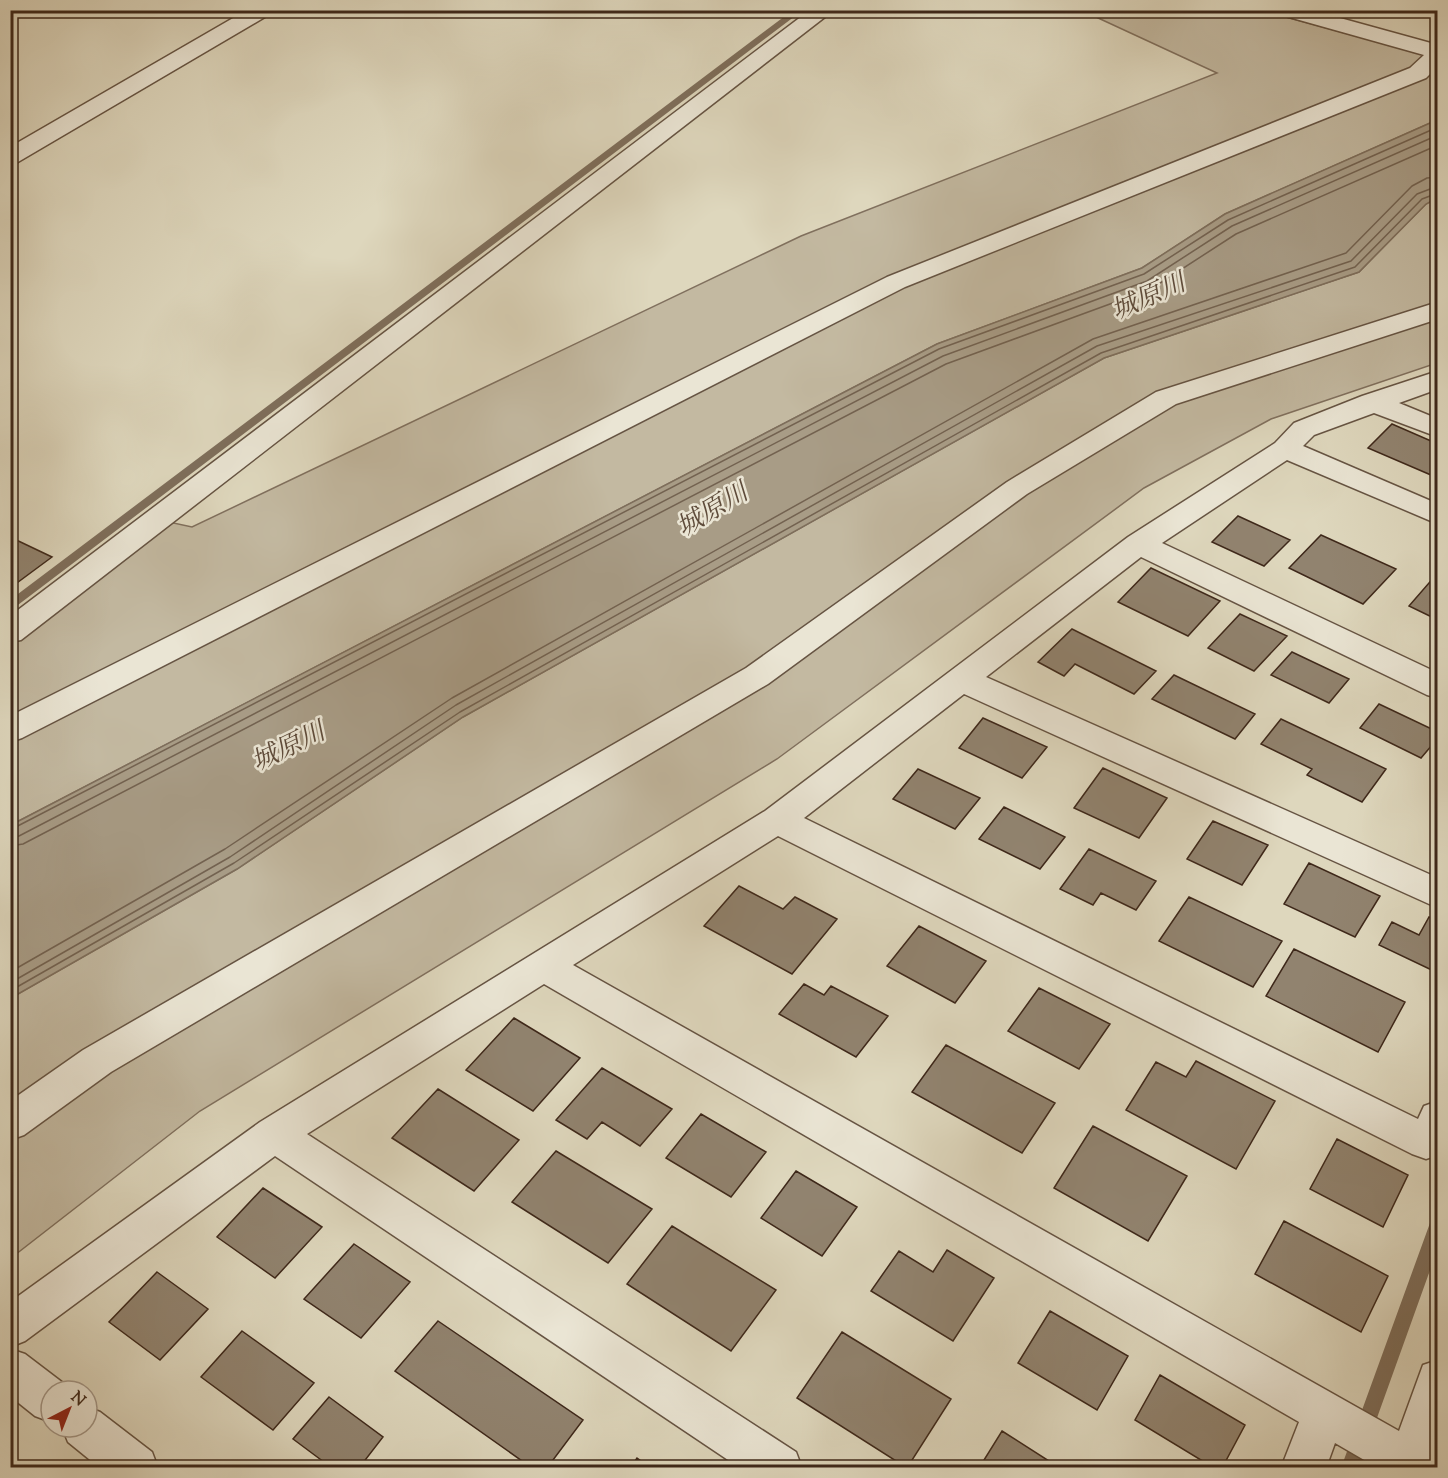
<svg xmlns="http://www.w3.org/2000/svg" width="1448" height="1478" font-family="'Sorts Mill Goudy','Noto Serif JP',serif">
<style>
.green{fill:#c3b9a1;stroke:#80705e;stroke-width:1.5}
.water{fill:#a89c86;stroke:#7e6e5b;stroke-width:1.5}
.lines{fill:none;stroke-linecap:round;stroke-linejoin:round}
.shore{stroke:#736250;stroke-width:1.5}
.stream{fill:#7e6e5b;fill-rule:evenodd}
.building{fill:#91836f;stroke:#3e281a;stroke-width:1.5}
.street-casing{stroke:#665443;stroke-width:3}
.street{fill:#eae5d4;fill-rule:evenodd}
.labels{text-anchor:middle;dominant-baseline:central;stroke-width:5;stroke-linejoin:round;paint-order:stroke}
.water-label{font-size:26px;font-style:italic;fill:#5e4b3a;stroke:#eae5d4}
</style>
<rect width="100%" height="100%" fill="#ded7bd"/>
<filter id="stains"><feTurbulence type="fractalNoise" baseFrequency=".00333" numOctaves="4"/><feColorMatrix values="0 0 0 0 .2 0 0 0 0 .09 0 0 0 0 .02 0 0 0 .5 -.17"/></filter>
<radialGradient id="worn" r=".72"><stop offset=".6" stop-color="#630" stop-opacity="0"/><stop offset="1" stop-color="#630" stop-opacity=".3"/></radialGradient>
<path class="green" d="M1083 11H1264L1437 58V120L1225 214 1142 268 937 344 11 825V645L169 522 192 527 801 236 1217 73Z
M1437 198V363L1271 419 1144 488 777 759 200 1111 11 1258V998L237 869 463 717 1104 358 1359 272 1426 204Z"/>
<path class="water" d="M1437 120V198L1426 204 1359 272 1104 358 463 717 237 869 11 998V825L937 344 1142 268 1225 214Z"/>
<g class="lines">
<path class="shore" d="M10 830 939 349 1144 274 1228 220 1438 127
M10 837 19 836 943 356 1147 281 1232 226 1438 135
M10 846 23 844 946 364 1151 289 1236 234 1438 145
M10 972 225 849 452 698 1093 339 1346 253 1412 186 1427 178 1438 177
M10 983 230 857 456 705 1097 346 1351 261 1417 194 1438 186
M10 991 234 863 460 712 1101 353 1355 267 1422 199 1438 193"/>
<path class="stream" d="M793 10H803L10 611V600Z
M1438 1216V1248L1359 1468H1341L1430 1223 1432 1218Z"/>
</g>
<path class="building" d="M1392 424 1438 444V478L1368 448Z
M1238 516 1290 540 1264 566 1212 542Z
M1321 535 1396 569 1363 604 1289 568Z
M10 537 52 557 10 588Z
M1151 568 1220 601 1188 636 1118 602Z
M1435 576 1438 577V620L1409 606Z
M1240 614 1287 636 1254 671 1208 648Z
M1072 629 1156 671 1134 694 1075 664 1064 676 1038 662Z
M1292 652 1349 679 1329 703 1271 675Z
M1174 675 1255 714 1235 739 1152 699Z
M1379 704 1438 732V738L1421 758 1360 728Z
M983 718 1047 747 1022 778 959 748Z
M1281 719 1386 769 1362 802 1307 775 1312 769 1261 744Z
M1103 768 1167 798 1139 838 1074 808Z
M918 769 980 798 955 829 893 799Z
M1004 807 1065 837 1040 869 979 839Z
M1213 821 1268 845 1242 885 1187 859Z
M1089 849 1156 881 1136 910 1101 893 1093 905 1060 889Z
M1309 863 1380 896 1355 937 1284 904Z
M739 886 783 909 795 897 837 919 792 974 704 926Z
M1189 897 1282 941 1253 987 1159 941Z
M1429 917 1438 921V973L1379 945 1392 922 1419 935Z
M919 926 986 961 955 1003 887 966Z
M1294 949 1405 1002 1378 1052 1266 996Z
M804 984 824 995 831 986 888 1016 856 1057 779 1014Z
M1039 988 1110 1024 1079 1069 1008 1031Z
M514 1018 580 1058 533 1111 466 1070Z
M946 1045 1055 1103 1022 1153 912 1092Z
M1196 1061 1275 1101 1236 1169 1126 1110 1156 1062 1186 1077Z
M602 1068 672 1109 640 1146 602 1122 587 1139 556 1120Z
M438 1089 519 1140 474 1191 392 1138Z
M701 1114 766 1152 731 1197 666 1158Z
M1093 1126 1187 1176 1148 1241 1054 1188Z
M1337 1139 1408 1175 1383 1227 1310 1189Z
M556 1151 652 1209 608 1263 512 1202Z
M796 1171 857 1207 822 1256 761 1218Z
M263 1188 322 1227 275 1278 217 1237Z
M1284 1221 1388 1276 1361 1332 1255 1274Z
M672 1226 776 1290 731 1351 627 1284Z
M354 1244 410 1282 361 1338 304 1299Z
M947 1250 994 1278 953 1341 871 1291 899 1251 933 1272Z
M157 1272 208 1309 160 1360 109 1322Z
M1050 1311 1128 1356 1097 1410 1018 1363Z
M438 1321 583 1420 547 1468H532L395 1371Z
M242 1331 314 1383 273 1430 201 1377Z
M842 1332 951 1399 907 1468 797 1398Z
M1160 1375 1245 1425 1222 1468H1214L1135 1420Z
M329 1397 383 1437 359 1468H332L293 1439Z
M1002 1431 1060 1468H979Z
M637 1458 651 1468H630Z"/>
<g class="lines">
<defs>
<path id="street" d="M247 10H273L270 14 18 162 10 164V147Z
M810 10H834L21 640 10 642V616Z
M1275 10H1311L1438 45V66L1426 78 905 287 22 738 10 742V716L887 277 1410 68 1424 55 1278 14Z
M1438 302V319L1176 404 1027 494 768 684 111 1072 24 1135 10 1140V1101L83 1050 746 668 1007 482 1156 392Z
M1438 371V389L1399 403 1438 419V437L1374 413 1314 435 1303 446 1438 504V524L1287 460 1162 543 1438 673V698L1427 695 1141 557 986 677 1438 878V908L964 694 804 818 1418 1119 1424 1106 1438 1101V1155L1426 1159 1412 1154 778 836 573 965 1399 1431 1423 1365 1438 1360V1468H1378L1335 1443 1326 1468H1281L1299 1422 544 984 307 1134 796 1452 802 1468H740L275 1156 25 1341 10 1347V1302L260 1122 765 811 1128 537 1275 443 1294 423 1362 396Z
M10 1349 25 1354 67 1386 69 1391H51V1422L35 1416 10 1396Z
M87 1407 100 1412 152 1452 158 1468H100L68 1442 62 1427H87Z"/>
</defs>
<use href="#street" class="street-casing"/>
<use href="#street" class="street"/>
</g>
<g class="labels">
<g class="water-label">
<text transform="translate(1149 298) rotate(-24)">城原川</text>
<text transform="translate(713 511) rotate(-31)">城原川</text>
<text transform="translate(289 748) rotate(-26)">城原川</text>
</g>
</g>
<rect width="1448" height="1478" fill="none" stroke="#ded7bd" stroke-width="36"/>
<rect x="12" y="12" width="1424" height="1454" fill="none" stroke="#3e281a" stroke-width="3"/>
<rect x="18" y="18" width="1412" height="1442" fill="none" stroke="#3e281a" stroke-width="1.5"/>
<g transform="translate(69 1409) rotate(42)"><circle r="28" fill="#eae5d4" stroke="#a5998a" stroke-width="1.5"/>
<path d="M0-4.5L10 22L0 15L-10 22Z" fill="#8f2418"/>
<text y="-9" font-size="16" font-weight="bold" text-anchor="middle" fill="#3e281a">N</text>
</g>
<rect width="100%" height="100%" filter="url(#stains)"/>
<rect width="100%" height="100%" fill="url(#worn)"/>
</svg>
